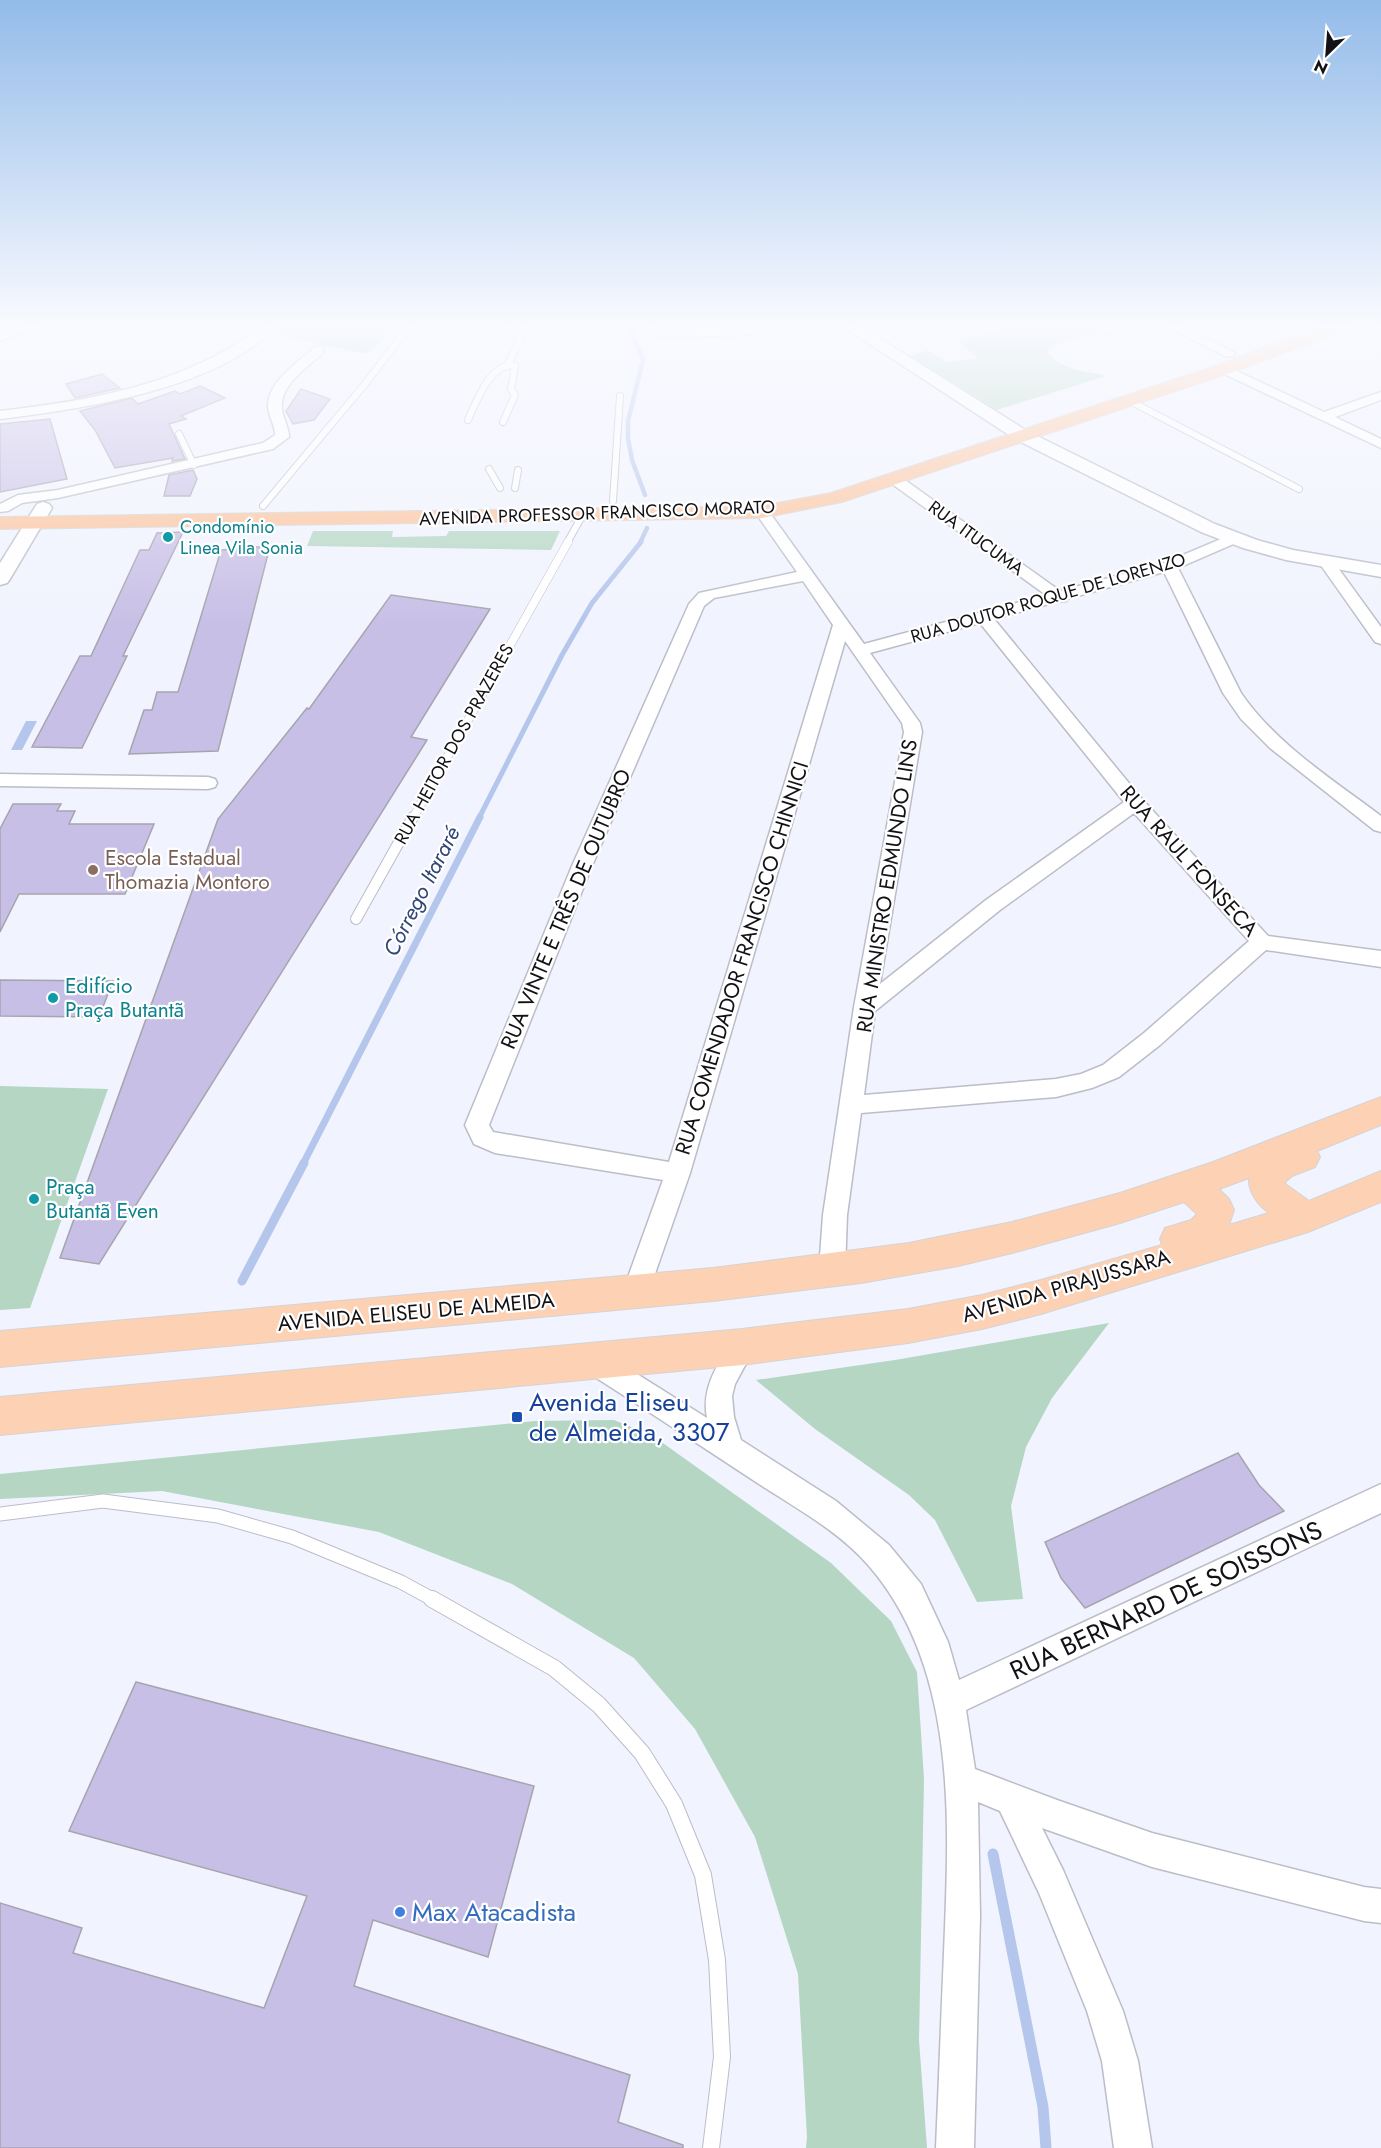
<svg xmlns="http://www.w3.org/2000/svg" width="1381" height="2148" font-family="Jost,sans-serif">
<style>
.green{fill:#b4d6c3}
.water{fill:#b4c6eb}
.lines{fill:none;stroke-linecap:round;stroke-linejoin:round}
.stream-far4{stroke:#b4c6eb;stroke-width:4.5}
.stream-far3{stroke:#b4c6eb;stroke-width:5}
.stream-far2{stroke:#b4c6eb;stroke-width:7}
.stream-far1{stroke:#b4c6eb;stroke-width:9}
.stream{stroke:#b4c6eb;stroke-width:11}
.building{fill:#c8bfe6;stroke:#a6a4ae;stroke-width:1.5}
.service-far4-casing{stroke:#bbbdc7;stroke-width:8}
.service-far3-casing{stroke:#bbbdc7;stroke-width:9}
.service-far2-casing{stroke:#bbbdc7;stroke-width:12}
.service-far1-casing{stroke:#bbbdc7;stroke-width:15}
.service-casing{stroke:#bbbdc7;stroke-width:18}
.minor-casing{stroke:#bbbdc7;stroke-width:3}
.tertiary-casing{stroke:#bbbdc7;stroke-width:3}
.primary-casing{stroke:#d4d4d5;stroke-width:2}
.trunk-casing{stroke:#d4d4d5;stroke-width:2}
.service-far4{stroke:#fff;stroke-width:6}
.service-far3{stroke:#fff;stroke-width:8}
.service-far2{stroke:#fff;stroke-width:10}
.service-far1{stroke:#fff;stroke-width:13}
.service{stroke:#fff;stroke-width:16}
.minor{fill:#fff;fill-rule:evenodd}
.tertiary{fill:#fff;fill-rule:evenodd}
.primary{fill:#fdd1b3;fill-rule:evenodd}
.trunk{fill:#fcc29a;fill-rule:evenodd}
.culture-dot{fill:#0f9aa8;stroke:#fff;stroke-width:2}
.education-dot{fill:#8d6e63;stroke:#fff;stroke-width:2}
.transit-dot{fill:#1a4fb4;stroke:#fff;stroke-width:2}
.shop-dot{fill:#3f7fe0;stroke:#fff;stroke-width:2}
.labels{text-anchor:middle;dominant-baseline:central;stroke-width:4.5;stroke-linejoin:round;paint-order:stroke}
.far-street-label{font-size:18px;fill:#121216;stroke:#fff}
.far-culture-label{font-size:18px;fill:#0d838f;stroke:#fff;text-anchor:start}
.education-label{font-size:21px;fill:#785e54;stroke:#fff;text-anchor:start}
.street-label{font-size:21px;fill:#121216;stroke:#fff}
.culture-label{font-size:21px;fill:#0d838f;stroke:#fff;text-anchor:start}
.water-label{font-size:22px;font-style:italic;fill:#314777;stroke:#fff}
.near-transit-label{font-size:26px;fill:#164399;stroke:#fff;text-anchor:start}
.near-street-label{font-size:26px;fill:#121216;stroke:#fff}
.near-shop-label{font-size:26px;fill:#366cbe;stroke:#fff;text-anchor:start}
</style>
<rect width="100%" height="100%" fill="#f1f3fe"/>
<path class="green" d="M279 324H400L367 354 270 334Z
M1020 324H1095L1120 337C1087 333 1077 336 1047 349 1054 369 1087 371 1106 376L997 410 911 356 928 350 946 362 977 358 958 341Z
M313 531H393L392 537 446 536 449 531H560L551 550 307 546Z
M0 1086 108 1089 30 1308 0 1310Z
M1109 1323 1052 1398 1026 1447 1011 1506 1023 1599 977 1602 935 1520 909 1495 815 1429 756 1380 895 1360Z
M614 1420 653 1436 831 1563 891 1621 917 1672 924 1779 919 2040 927 2148H806L807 2137 798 1974 755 1837 695 1729 634 1658 512 1584 379 1532 162 1491 0 1499V1474L535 1421Z"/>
<path class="water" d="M26 721H37L22 750H11Z"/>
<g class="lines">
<path class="stream-far4" d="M628 324 643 360 628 421V438L632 460 645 495
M640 543 647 528"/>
<path class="stream-far3" d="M479 818 562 655 592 603 641 542"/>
<path class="stream-far2" d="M303 1164 480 817"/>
<path class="stream-far1" d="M242 1281 304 1163"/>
<path class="stream" d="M993 1854 1043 2107 1046 2148"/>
</g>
<path class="building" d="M102 374 120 388 75 398 66 384Z
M200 386 225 398 181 416 186 419 169 424 185 459 172 461 173 458 115 468 95 430 80 411 132 398 138 404 175 391 180 394Z
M301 389 330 399 314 420 293 424 286 411Z
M50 419 67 479 0 492V424Z
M193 470 197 479 190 496H164L169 475Z
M183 532 123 656H127L82 748 32 747 80 656H91L140 550H149L157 533Z
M270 546 218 751 129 754 144 710H152L157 692H178L221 550Z
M391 595 490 609 411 737 427 740 99 1264 60 1258 218 819 307 708 309 709Z
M13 804H61L57 811H75L69 824H154L125 894H19L0 932V829Z
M0 980 113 981 99 1017 0 1016Z
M1238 1453 1259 1485 1284 1511 1085 1608 1061 1578 1045 1542Z
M136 1682 534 1786 488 1957 373 1920 354 1986 630 2075 618 2122 683 2145V2148H0V1903L82 1928 73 1953 264 2008 307 1896 69 1831Z"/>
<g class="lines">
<defs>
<path id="service-far4" d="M508 364 526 328
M1128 400 1299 489
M468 420C476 402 491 361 515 366L511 389 515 395 503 422
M179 434 194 465
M489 469 500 488
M515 488 518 470
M613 501 620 396
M263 506 365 384 404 333 417 324
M567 543 582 516"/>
<path id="service-far3" d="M413 818 568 542"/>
<path id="service-far2" d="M356 919 413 817"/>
<path id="service-far1" d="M0 1514 103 1501 218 1516 292 1537 401 1582 434 1600"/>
<path id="service" d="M432 1599 554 1668 599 1705 642 1753 674 1804 703 1875 717 1960 722 2057 711 2148"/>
<path id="minor" d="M28 324H48L0 341V333Z
M265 324H279C220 389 83 409 0 419V411C95 400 188 384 265 324Z
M642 324H654L657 329H666L752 327 758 331 752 335 666 337 649 335Z
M1162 324H1178L1235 353 1233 356H1225Z
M1293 324H1309L1311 327 1305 331Z
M319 346 323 347V353C308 367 279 385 282 409 283 419 289 427 289 437L273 449 58 498 22 503 8 511 0 512V504L18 495 58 490 263 443 275 435C275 425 269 417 268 407 267 382 298 362 315 347Z
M1224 365 1324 412 1381 392V400L1335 417 1381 439V448L1220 372 1218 369Z
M893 474 898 475 1060 591 1164 563 1228 536H1238L1240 539 1238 542 1178 568 1241 693C1276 744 1332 779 1381 816V832L1374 830 1270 748 1241 719 1223 693 1164 572 1067 599 1066 601 1056 602 994 619 1142 799 1268 936 1381 951V967L1266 950 1160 1045 1119 1077 1092 1088 1056 1097 861 1113 847 1215 845 1270 841 1278 832 1281 823 1278 819 1270 823 1215 854 1007 904 732 902 723 845 641 690 1173 649 1291 645 1299 636 1302 627 1299 623 1291 663 1180 495 1153 474 1144 465 1125 572 866 689 604 699 593 797 572 755 512 757 509H767L864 644 1046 595 888 481 886 478ZM803 581 833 625 669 1162 493 1132 489 1125 592 866 704 606 714 598ZM980 623 1124 802 986 900 880 984 922 732 920 723 870 653ZM1134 813 1249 941 1144 1033 1103 1065 1081 1074 1056 1079 864 1095 875 1011 1000 910Z
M1328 559 1333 561 1381 627V644L1375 642 1320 564Z
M0 774 208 777 215 779 217 783 215 787 208 789 0 786Z
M742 1335 751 1339 755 1347 735 1384 732 1396 734 1417 741 1440 836 1501 889 1545 921 1584 948 1642 959 1680 1381 1484V1513L966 1710 975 1769 1057 1800 1152 1833 1364 1887 1381 1889V1923L1364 1921 1152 1867 1042 1828 1063 1870 1123 2011 1138 2061 1152 2148H1114L1102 2061 1087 2011 1039 1893 1000 1811 978 1802 980 1916 974 2148H936C939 2083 941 2018 944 1953 949 1825 959 1670 869 1566 840 1532 796 1508 759 1484 701 1446 642 1407 584 1370L580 1361 584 1352 593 1349 602 1352 707 1418C701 1388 718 1364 733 1339Z"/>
<path id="tertiary" d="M839 324H857L1027 431 1215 524 1257 540 1293 550 1381 565V577L1286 560 1243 548 1201 532 1015 439Z
M43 502 49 504 52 508 10 579 7 583 0 585V563L37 504Z"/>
<path id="primary" d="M1381 1097V1125L1317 1151 1320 1157 1315 1167 1292 1176 1284 1183 1309 1201 1381 1171V1202L1308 1232 1041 1314 982 1329 908 1343 742 1365 0 1435V1397L742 1329 908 1309 982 1295 1041 1280 1162 1245 1160 1239 1165 1228 1191 1220 1197 1214 1184 1202 1120 1223 1012 1253 958 1266 861 1283 713 1301 0 1367V1331L713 1268 909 1243 1012 1222 1120 1193 1213 1162ZM1249 1178C1248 1192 1258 1205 1269 1213L1229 1225 1234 1210 1229 1199 1219 1189Z"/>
<path id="trunk" d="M1328 324H1353L1351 328 1230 373 842 502 762 518 0 529V517L762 506 831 493 1218 365Z"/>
</defs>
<use href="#service-far4" class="service-far4-casing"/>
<use href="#service-far3" class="service-far3-casing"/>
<use href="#service-far2" class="service-far2-casing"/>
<use href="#service-far1" class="service-far1-casing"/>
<use href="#service" class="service-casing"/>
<use href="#minor" class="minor-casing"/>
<use href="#tertiary" class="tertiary-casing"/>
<use href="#primary" class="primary-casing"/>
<use href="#trunk" class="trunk-casing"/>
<use href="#service-far4" class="service-far4"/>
<use href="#service-far3" class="service-far3"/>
<use href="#service-far2" class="service-far2"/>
<use href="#service-far1" class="service-far1"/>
<use href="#service" class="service"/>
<use href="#minor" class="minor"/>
<use href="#tertiary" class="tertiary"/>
<use href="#primary" class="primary"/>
<use href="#trunk" class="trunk"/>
</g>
<linearGradient id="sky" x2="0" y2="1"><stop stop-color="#93bbe9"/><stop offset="0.52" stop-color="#f9faff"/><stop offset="1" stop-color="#f9faff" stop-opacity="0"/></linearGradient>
<rect width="1381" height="625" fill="url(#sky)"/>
<g class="culture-dot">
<circle cx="168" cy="537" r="6"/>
<circle cx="53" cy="998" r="6"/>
<circle cx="34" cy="1199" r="6"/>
</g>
<circle class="education-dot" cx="93" cy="870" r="6"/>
<rect class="transit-dot" x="511" y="1411" width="12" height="12" rx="3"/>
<circle class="shop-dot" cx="400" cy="1912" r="6"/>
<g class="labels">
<g class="far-street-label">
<text transform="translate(597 513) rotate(-2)">AVENIDA PROFESSOR FRANCISCO MORATO</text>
<text transform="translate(976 538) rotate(36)">RUA ITUCUMA</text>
<text transform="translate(1048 598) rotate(-16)">RUA DOUTOR ROQUE DE LORENZO</text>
<text transform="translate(454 744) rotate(-61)">RUA HEITOR DOS PRAZERES</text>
</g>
<g class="far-culture-label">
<text x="180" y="527">Condomínio<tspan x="180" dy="21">Linea Vila Sonia</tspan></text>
</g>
<g class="education-label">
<text x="105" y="858">Escola Estadual<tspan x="105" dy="24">Thomazia Montoro</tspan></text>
</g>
<g class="street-label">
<text transform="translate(1189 861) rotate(48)">RUA RAUL FONSECA</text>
<text transform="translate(887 886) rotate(-81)">RUA MINISTRO EDMUNDO LINS</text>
<text transform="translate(566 909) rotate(-67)">RUA VINTE E TRÊS DE OUTUBRO</text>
<text transform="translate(742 958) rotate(-73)">RUA COMENDADOR FRANCISCO CHINNICI</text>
<text transform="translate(1066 1286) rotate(-16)">AVENIDA PIRAJUSSARA</text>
<text transform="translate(416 1312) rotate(-5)">AVENIDA ELISEU DE ALMEIDA</text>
</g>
<g class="culture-label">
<text x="65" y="986">Edifício<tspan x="65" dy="24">Praça Butantã</tspan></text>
<text x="46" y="1187">Praça<tspan x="46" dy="24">Butantã Even</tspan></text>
</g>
<g class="water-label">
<text transform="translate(421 891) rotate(-63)">Córrego Itararé</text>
</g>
<g class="near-transit-label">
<text x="529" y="1402">Avenida Eliseu<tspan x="529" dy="30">de Almeida, 3307</tspan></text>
</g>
<g class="near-street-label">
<text transform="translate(1166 1600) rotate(-25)">RUA BERNARD DE SOISSONS</text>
</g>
<g class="near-shop-label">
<text x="412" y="1912">Max Atacadista</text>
</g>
</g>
<g transform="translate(1327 54) rotate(205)" stroke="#ffffff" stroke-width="4.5" paint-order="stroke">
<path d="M0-4.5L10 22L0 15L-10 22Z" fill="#121216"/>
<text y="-9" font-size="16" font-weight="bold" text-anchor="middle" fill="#121216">N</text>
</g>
</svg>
